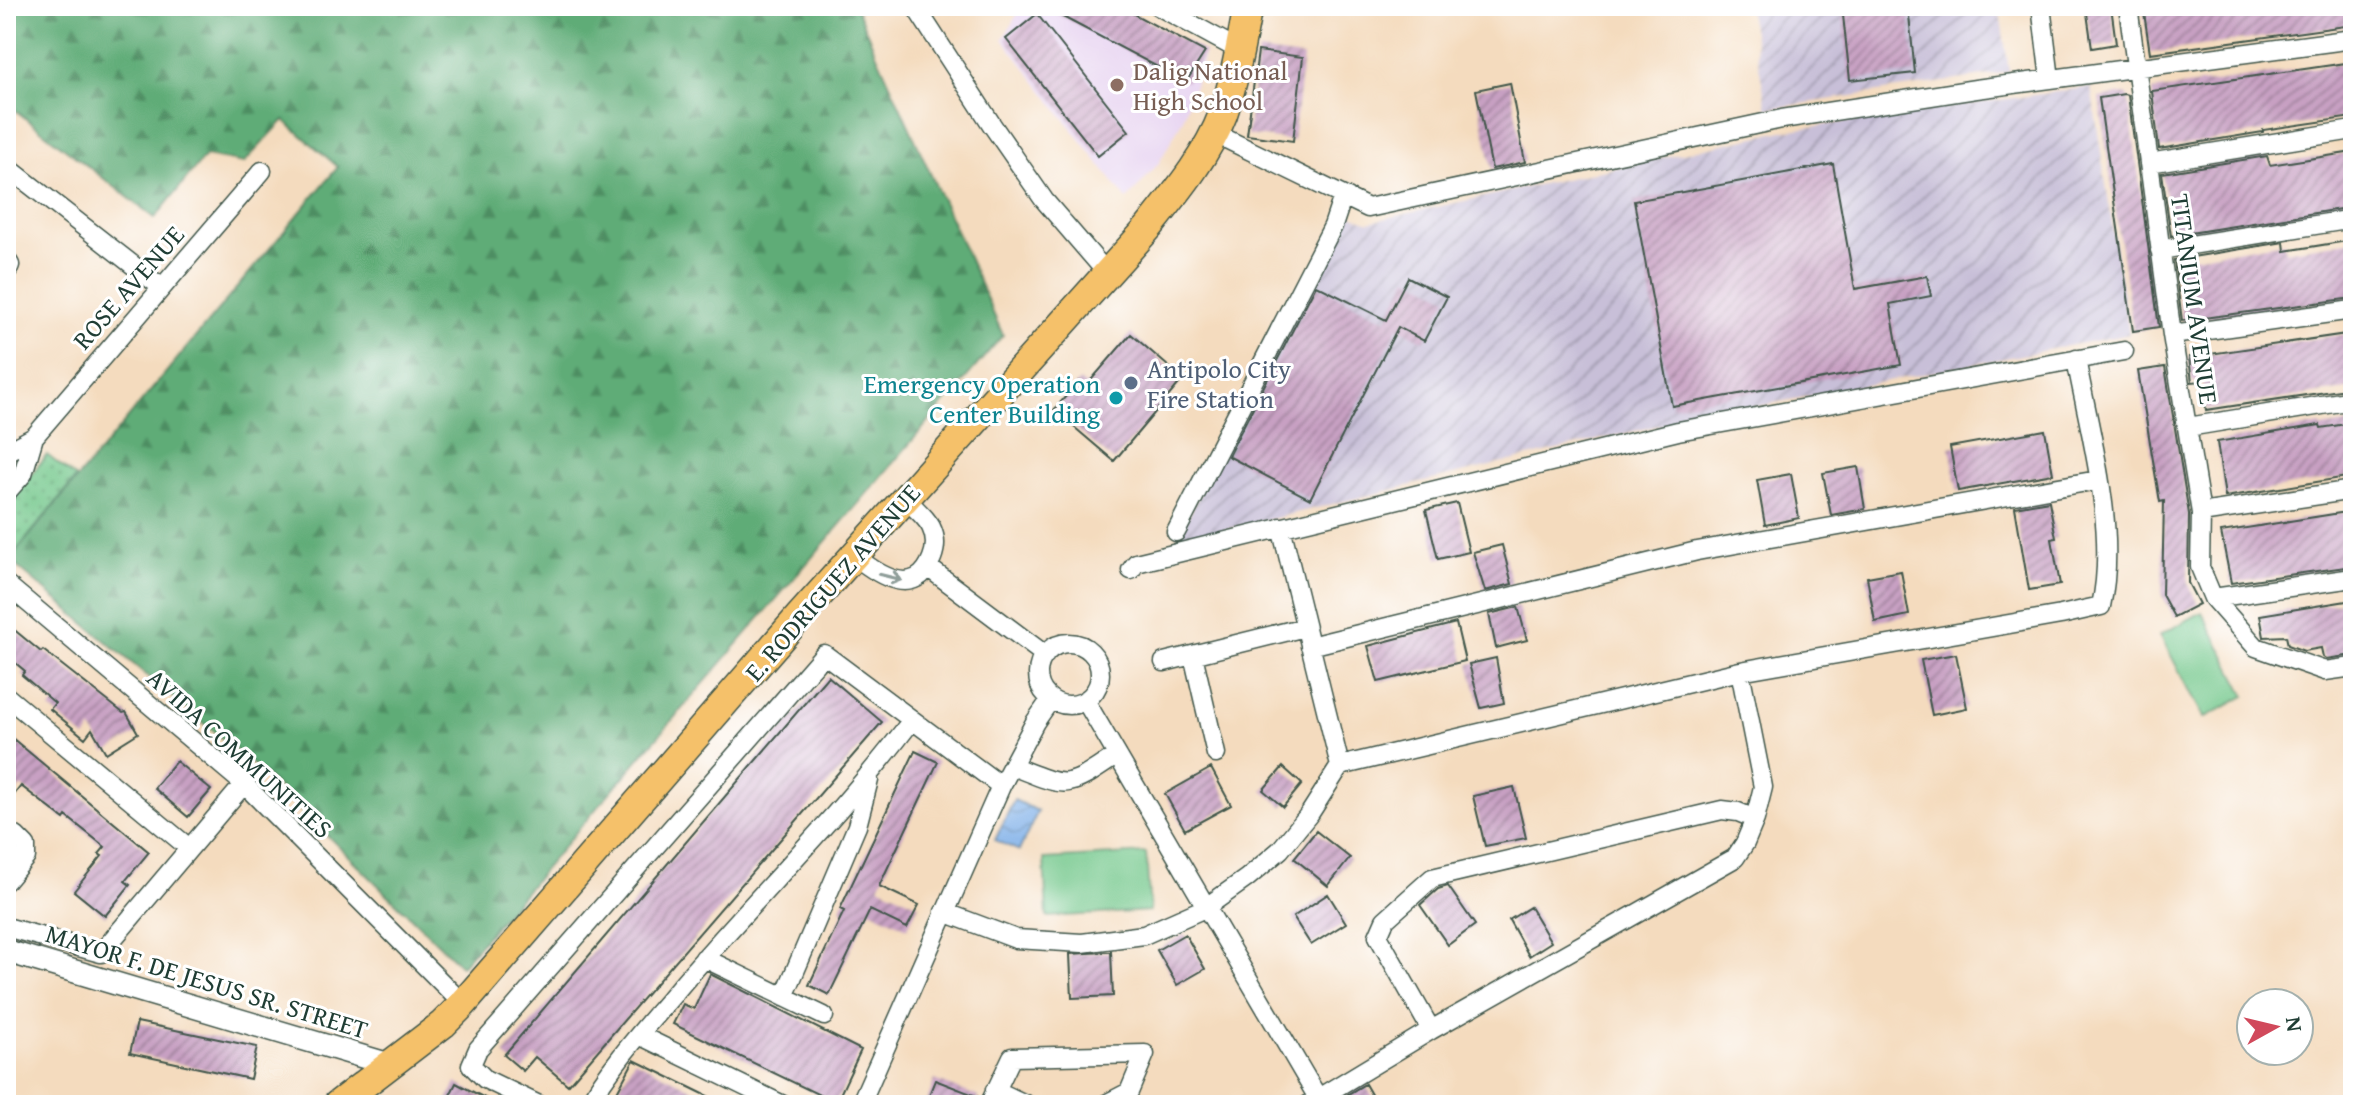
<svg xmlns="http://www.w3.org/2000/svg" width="2359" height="1111" font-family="'Gentium Book Plus',serif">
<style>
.built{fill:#e6d2f0}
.industrial{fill:url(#industrial-furrows)}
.grass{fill:url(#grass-dots);stroke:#498260;stroke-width:2}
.forest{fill:url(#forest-firs);stroke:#3e7456;stroke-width:2}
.park{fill:#73c78b;stroke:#498260;stroke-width:2}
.water{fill:url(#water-waves);stroke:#4d758e;stroke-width:2}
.building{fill:url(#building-hatch)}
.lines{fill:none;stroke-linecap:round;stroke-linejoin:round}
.minor-casing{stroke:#3f5549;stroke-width:21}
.tertiary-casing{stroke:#3f5549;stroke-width:25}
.primary-casing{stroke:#3f5549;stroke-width:31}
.minor{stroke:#fff;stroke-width:18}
.tertiary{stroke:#fff;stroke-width:22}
.primary{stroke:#f5c16b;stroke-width:28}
.oneway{stroke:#8f9e9a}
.education-dot{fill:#8d6e63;stroke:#fff;stroke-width:3}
.service-dot{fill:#5c6f8a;stroke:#fff;stroke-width:3}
.culture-dot{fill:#0f9aa8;stroke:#fff;stroke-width:3}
.labels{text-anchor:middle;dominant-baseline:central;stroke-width:6;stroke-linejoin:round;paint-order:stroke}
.education-label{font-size:26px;fill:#785e54;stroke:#fff;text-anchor:start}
.street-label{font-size:26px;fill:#1f3d34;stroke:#fff}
.service-label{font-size:26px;fill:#4e5e75;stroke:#fff;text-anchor:start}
.culture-label{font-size:26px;fill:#0d838f;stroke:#fff;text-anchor:end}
</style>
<defs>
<pattern id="industrial-furrows" width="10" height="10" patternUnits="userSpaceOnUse" patternTransform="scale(2)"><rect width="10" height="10" fill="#c8bfd8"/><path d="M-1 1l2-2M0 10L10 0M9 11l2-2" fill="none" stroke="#a29cb0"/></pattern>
<pattern id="grass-dots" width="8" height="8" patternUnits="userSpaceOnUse" patternTransform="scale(2)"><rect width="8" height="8" fill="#73c78b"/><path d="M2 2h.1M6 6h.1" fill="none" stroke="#5ea372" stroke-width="1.8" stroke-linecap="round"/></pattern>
<pattern id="forest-firs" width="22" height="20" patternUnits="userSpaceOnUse" patternTransform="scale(2)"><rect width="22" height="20" fill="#5eac77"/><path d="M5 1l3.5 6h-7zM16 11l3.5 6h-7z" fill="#4d8d62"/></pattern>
<pattern id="water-waves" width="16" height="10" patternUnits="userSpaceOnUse" patternTransform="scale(2)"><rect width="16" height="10" fill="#7bade7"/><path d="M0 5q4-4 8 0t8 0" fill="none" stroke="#648ebc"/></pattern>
<pattern id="building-hatch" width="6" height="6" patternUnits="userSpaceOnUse" patternTransform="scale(2)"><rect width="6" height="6" fill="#c8a0c3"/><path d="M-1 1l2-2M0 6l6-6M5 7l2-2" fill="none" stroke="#a2849f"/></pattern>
</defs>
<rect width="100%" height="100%" fill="#fff"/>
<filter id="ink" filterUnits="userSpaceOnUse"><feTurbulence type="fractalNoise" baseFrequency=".0125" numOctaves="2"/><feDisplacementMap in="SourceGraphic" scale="16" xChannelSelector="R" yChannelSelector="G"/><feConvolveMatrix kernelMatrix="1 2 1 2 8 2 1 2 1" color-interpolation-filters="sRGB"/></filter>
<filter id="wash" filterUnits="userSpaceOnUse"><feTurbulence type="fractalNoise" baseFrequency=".006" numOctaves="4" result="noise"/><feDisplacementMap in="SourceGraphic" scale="32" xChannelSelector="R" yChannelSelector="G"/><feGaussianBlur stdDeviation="1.8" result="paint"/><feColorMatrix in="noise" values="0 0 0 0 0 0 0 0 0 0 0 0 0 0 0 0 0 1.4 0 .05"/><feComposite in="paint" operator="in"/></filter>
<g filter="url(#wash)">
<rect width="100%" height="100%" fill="#f4dbbe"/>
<path class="built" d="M1022 6H1119L1205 52 1183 119 1159 163 1127 200 1003 39Z"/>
<path class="industrial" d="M1748 6H1999L2009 72 1767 109Z
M2091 87 2129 334 1656 426 1175 542 1345 212 1369 222 1783 131Z"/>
<path class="grass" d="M47 455 76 478 9 560 6 557 8 542 6 505Z"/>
<path class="forest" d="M6 6H855L1003 335 461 966 262 772 9 560 338 167 284 120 244 163 205 156 155 218 6 103Z"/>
<path class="park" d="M2202 612 2246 696 2204 718 2160 635Z
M1146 853 1150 911 1047 917 1044 859Z"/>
<path class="water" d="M1014 800 1038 811 1019 851 995 840Z"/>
<g id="blocks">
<path class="building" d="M1042 6H1119L1205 52 1186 82Z
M1842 6H1908L1915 73 1850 80Z
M2086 6H2111L2116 44 2092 48Z
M2143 6H2353V25L2150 53Z
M1037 14 1129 131 1098 156 1006 39Z
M1258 51 1303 57 1293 141 1247 135Z
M2353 62V117L2263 130V132L2159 149 2152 91Z
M1510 83 1525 162 1492 169 1476 90Z
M2124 94 2128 95 2159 327 2133 331 2099 98Z
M2353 152V207L2171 236 2162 173 2267 156 2270 165Z
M1833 164 1855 289 1927 276 1931 296 1890 304 1901 365 1672 406 1634 201Z
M2353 240V298L2182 321 2174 260 2284 242 2285 251Z
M1408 277 1447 297 1424 341 1398 327 1310 499 1228 456 1316 285 1386 320Z
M2353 333V388L2206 410 2202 381 2192 382 2189 357Z
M1131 334 1183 379 1114 461 1054 410 1079 381 1086 386Z
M2165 367 2189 514 2188 583 2199 604 2174 617 2162 595 2164 501 2160 502 2138 371Z
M2353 423V476L2225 497 2217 442 2320 425 2321 428Z
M2045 430 2053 474 1958 491 1950 447Z
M1858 467 1865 509 1831 515 1823 473Z
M1791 474 1799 518 1765 525 1757 480Z
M2049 501 2056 538 2052 539 2060 585 2029 590 2015 507Z
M1457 503 1469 552 1438 559 1426 510Z
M2353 511V566L2231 583 2221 532Z
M1502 545 1512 584 1485 591 1473 552Z
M1901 571 1909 615 1875 622 1867 577Z
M2353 600V655L2326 659 2323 657 2321 648 2304 651 2288 645 2286 636 2264 637 2260 615Z
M1518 607 1527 640 1496 648 1489 614Z
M6 623 41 652 43 650 123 713 126 712 138 733 106 753 92 729 85 738 50 709 55 703 22 675 25 671 6 655Z
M1456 623 1465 661 1378 682 1368 646Z
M1956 654 1967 708 1932 715 1921 660Z
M1496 658 1504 703 1481 708 1469 664Z
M828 676 882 722 568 1085 535 1057 523 1071 504 1055Z
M6 733 149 852 125 881 130 885 105 916 74 891 102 856 99 854 105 847 66 816 64 819 21 786 6 805Z
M915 751 938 762 879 886 919 905 907 928 870 910 829 995 809 985 844 911 840 909Z
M176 761 211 790 188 817 154 788Z
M1283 767 1302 784 1283 807 1263 790Z
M1211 768 1231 805 1185 830 1165 794Z
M1514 787 1526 838 1485 846 1473 796Z
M1316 831 1350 858 1328 886 1294 858Z
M1448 886 1475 925 1448 945 1420 905 1438 889Z
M1328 894 1346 923 1311 945 1293 917Z
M1530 907 1551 942 1529 956 1509 920Z
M1185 934 1205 969 1177 985 1157 950Z
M1106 952H1111L1113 996 1072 998 1070 954Z
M710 974 861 1050 836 1103 673 1024 683 1004 694 1009Z
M137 1022 257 1047 250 1079 130 1053Z
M634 1060 726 1105H610Z
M935 1080 979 1097 977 1105H925Z
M456 1083 498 1105H445Z
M1365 1084 1377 1105H1330Z"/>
</g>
</g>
<g filter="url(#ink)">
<use href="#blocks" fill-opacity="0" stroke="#3f5549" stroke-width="2"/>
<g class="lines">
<defs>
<path id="minor" d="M915 6 992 125 1044 200 1106 272
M1158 6 1239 50
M2041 6 2050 79
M2128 6 2172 335 2201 513 2200 567 2213 598 2256 647 2325 671 2353 667
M1214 133 1368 208 1782 119 1976 89 2353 39
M2149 163 2353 130
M6 166 161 287
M2160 250 2353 219
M6 258 10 265 6 274
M2172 335 2353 310
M2188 427 2353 400
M6 452 34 437 262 171
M6 493 23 474 34 437
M2201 513 2353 490
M1281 527 1340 766
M1176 532 1333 226 1343 196
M855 556C878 575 916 600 932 558 936 548 936 537 931 527 926 517 914 507 905 499
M929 568 1045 655
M1131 570 1136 563 1678 431 2124 351
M6 584 244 784 463 1004
M2213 598 2353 578
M1038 674a31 31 0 1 1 62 0a31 31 0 1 1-62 0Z
M1310 646 1697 551 2098 480
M1193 655 1216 754
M1164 662 1305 627
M6 696 189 848
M1085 700 1318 1098
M1012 766C1070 789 1065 790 1117 755
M6 837 16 836 26 846V857L6 881
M944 912 1016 939 1082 943 1144 935 1205 908 1247 878 1280 850 1310 813 1340 766 1740 671 2061 615 2101 606C2118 530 2090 434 2076 359
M6 927 101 953 244 784
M704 958 824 1016
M784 997 857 826 869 780
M1431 1030 1378 936 1385 920 1432 878 1722 810 1738 812 1755 819
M639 1035 783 1105
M995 1090 1027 1105
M539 1105 485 1079 471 1065 478 1049 824 654 1001 786
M588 1105C612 1063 646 1027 677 990 754 899 841 815 912 720
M860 1105 1001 786 1035 722 1051 699
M989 1105 1012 1057 1145 1054 1129 1092 1104 1105
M1307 1105 1431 1030 1735 858 1745 843 1755 819 1763 787 1740 671"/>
<path id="tertiary" d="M6 951 391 1065"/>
<path id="primary" d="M337 1105 443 1024 463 1004 799 617 1149 227C1177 192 1207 156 1223 114 1235 79 1241 42 1248 6"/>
</defs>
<use href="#minor" class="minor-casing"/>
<use href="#tertiary" class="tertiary-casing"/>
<use href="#primary" class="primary-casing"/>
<use href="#minor" class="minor"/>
<use href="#tertiary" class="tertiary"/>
<use href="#primary" class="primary"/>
</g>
<defs><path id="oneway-shaft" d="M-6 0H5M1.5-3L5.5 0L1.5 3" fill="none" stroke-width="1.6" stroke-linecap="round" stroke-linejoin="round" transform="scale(2)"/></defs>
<use class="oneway" href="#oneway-shaft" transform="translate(890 577) rotate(14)"/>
</g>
<circle class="education-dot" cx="1117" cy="85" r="8"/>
<circle class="service-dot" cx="1131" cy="383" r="8"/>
<circle class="culture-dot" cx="1116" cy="398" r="8"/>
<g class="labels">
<g class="education-label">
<text x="1133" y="70">Dalig National<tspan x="1133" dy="30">High School</tspan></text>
</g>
<g class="street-label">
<text transform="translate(128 287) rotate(-49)">ROSE AVENUE</text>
<text transform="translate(2195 299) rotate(82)">TITANIUM AVENUE</text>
<text transform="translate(832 582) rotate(-49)">E. RODRIGUEZ AVENUE</text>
<text transform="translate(240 753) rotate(42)">AVIDA COMMUNITIES</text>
<text transform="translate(207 981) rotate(17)">MAYOR F. DE JESUS SR. STREET</text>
</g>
<g class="service-label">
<text x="1147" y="368">Antipolo City<tspan x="1147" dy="30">Fire Station</tspan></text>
</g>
<g class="culture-label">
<text x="1100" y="383">Emergency Operation<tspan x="1100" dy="30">Center Building</tspan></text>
</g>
</g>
<rect width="2359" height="1111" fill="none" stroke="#fff" stroke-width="32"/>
<g transform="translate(2275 1027) rotate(82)"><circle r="38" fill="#ffffff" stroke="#a5b1ae" stroke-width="2"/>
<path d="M0-6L14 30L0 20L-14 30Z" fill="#d1495b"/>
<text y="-12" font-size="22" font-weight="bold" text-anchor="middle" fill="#1f3d34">N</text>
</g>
</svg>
